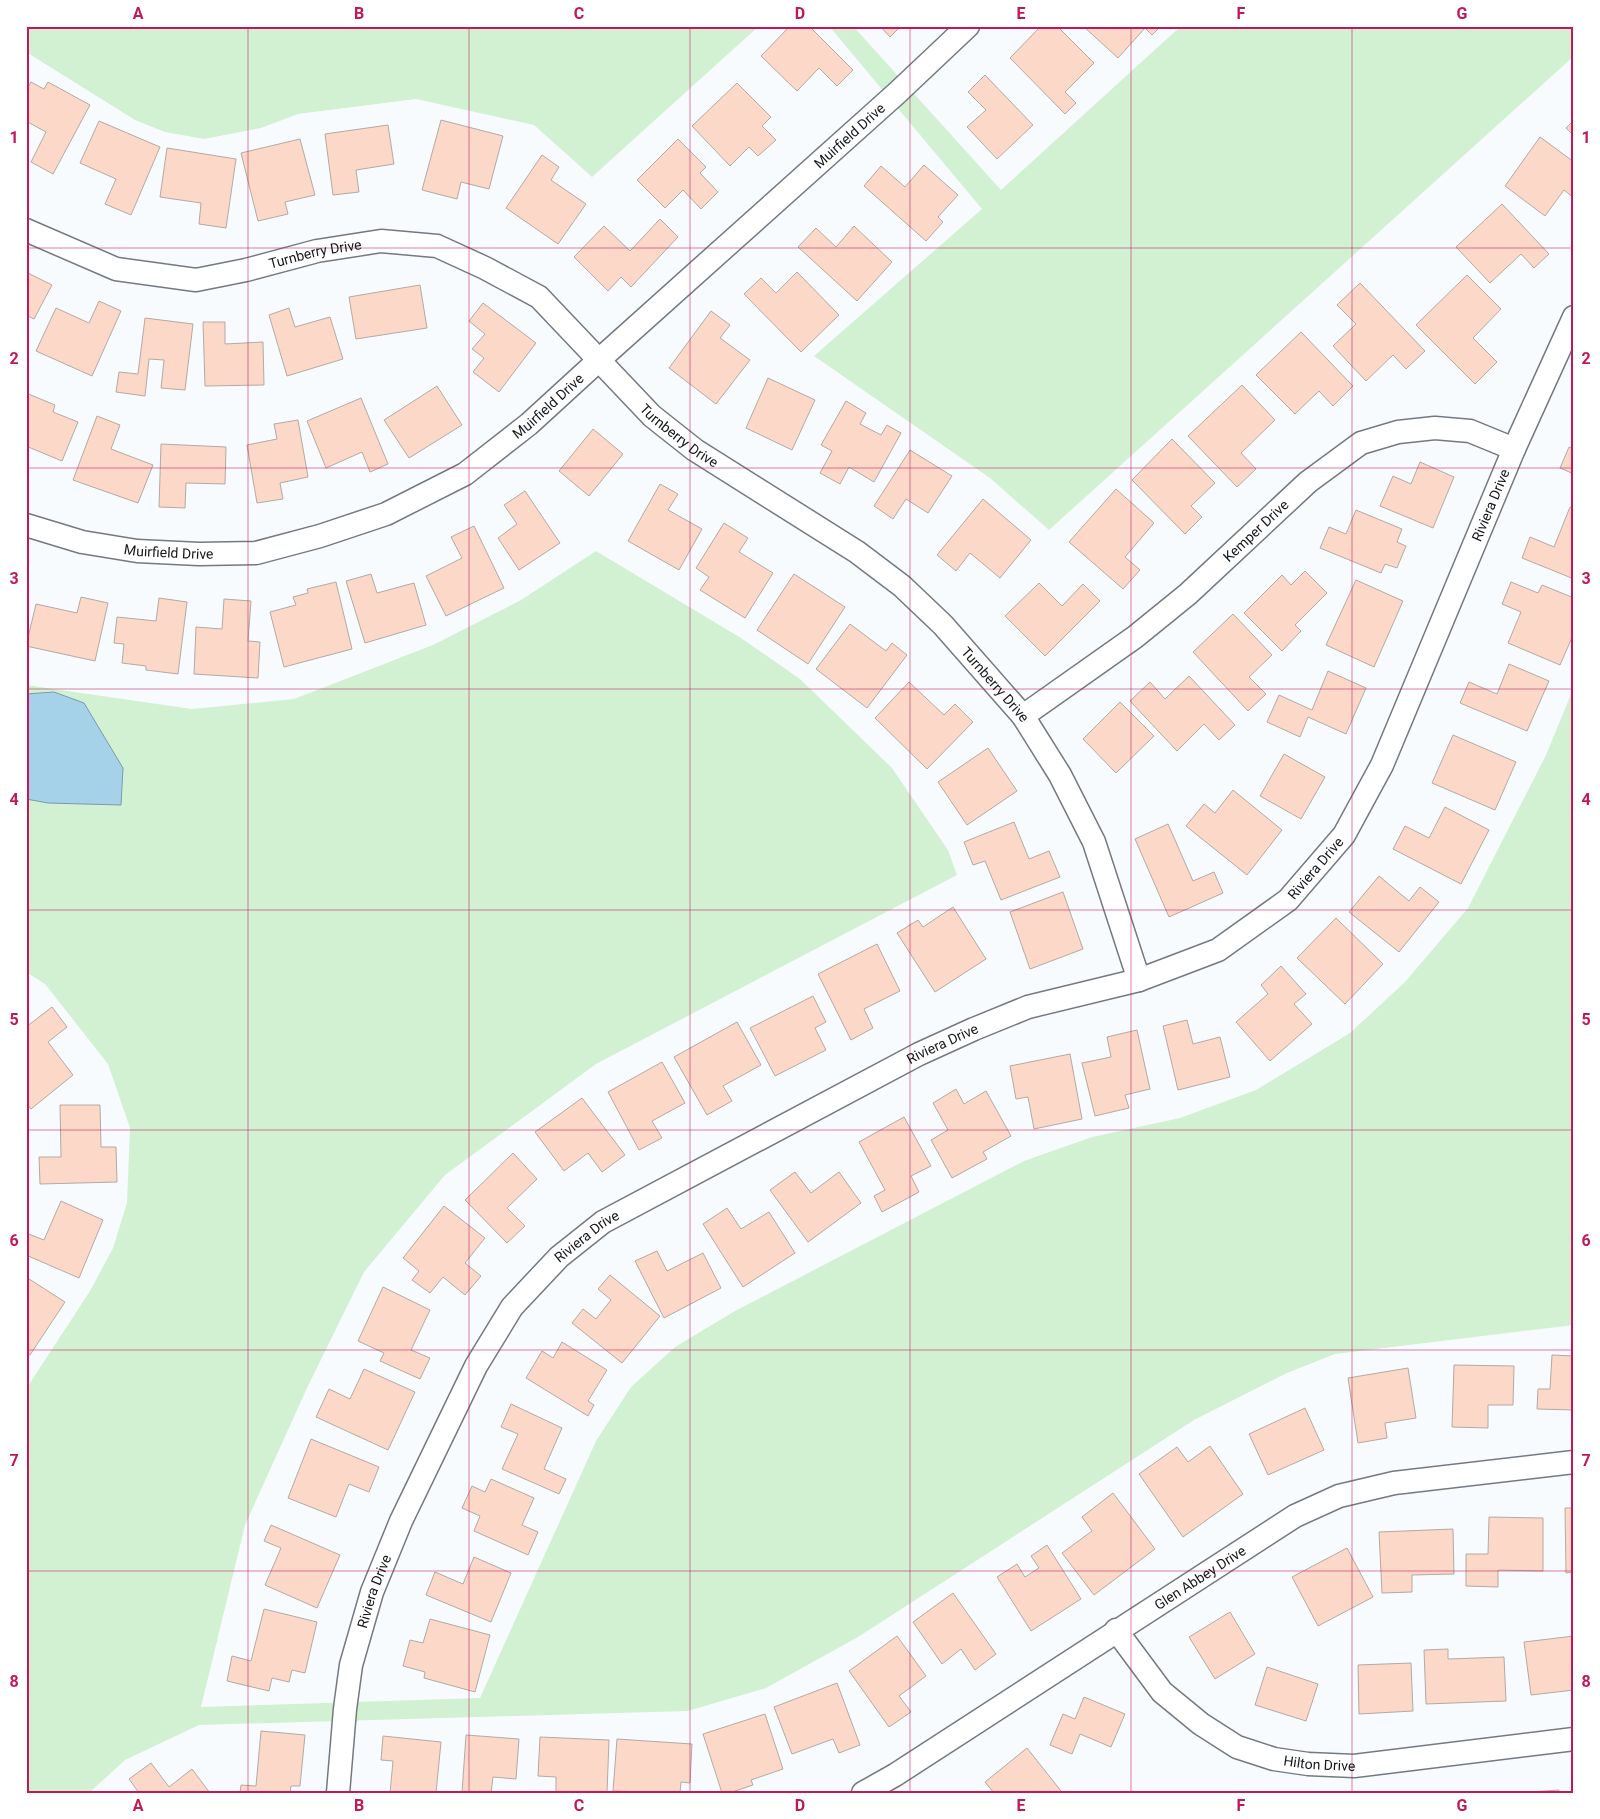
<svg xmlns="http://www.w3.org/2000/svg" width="1600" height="1819" font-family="Roboto,sans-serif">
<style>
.green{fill:#d2f1d3}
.water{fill:#a5d2e9;stroke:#7a9aab}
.building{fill:#fbd8c7;stroke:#b4a9a4}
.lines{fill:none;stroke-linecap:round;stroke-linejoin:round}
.minor-casing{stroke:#727a81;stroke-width:25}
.minor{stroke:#fff;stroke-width:22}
.grid{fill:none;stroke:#c2185b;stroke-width:1;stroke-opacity:0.55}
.labels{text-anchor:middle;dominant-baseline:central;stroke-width:4;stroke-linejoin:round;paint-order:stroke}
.street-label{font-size:14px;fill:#14171a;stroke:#fff}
.neatline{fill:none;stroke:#c2185b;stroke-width:2}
.grid-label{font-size:16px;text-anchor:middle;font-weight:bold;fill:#c2185b}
</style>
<rect width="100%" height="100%" fill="#f8fbfe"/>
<path class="green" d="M26 26H759L592 177 534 125 416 99 298 114 261 128 204 139 165 132 135 120 26 52Z
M829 26H853L1001 190 1181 26H1574V56L1049 530 990 478 814 356 982 209Z
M596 551 741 638 800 679 892 768 948 850 957 875 596 1064 445 1175 364 1272 307 1388 245 1525 201 1707 480 1698 596 1441 631 1387 675 1347 735 1311 1024 1161 1092 1137 1180 1118 1256 1090 1350 1033 1405 982 1468 908 1546 755 1574 687V1325L1335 1354 1287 1373 1194 1420 858 1637 766 1688 688 1711 199 1725 125 1760 89 1793H26V1389L90 1291 113 1248 127 1203 130 1128 108 1064 45 984 26 972V685L192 709 294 699 433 645 521 600Z"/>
<path class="water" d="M54 692 84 703 123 768 121 805 48 803 26 799V694Z"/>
<path class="building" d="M790 26H809L853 70 837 86 819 68 797 91 761 56Z
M880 26H901L890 37Z
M1041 26H1057L1094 63 1065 92 1076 103 1065 114 1010 58Z
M1083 26H1161L1152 35 1145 28 1118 58Z
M985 75 1033 125 997 159 967 127 986 110 968 92Z
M31 82 44 89 48 82 90 105 53 174 31 162 46 132 26 121V91Z
M737 83 771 117 762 126 776 140 758 156 749 147 730 166 692 126Z
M441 120 503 136 489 189 461 182 457 199 422 190Z
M1574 120V136L1566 128Z
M99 121 160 147 131 215 105 204 116 179 80 163Z
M388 125 394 164 356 170 359 192 333 195 325 134Z
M1540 137 1574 162V198L1564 190 1545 216 1505 186Z
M300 139 315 195 285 202 288 214 258 221 241 153Z
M678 139 706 167 700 173 718 192 701 209 683 190 665 208 637 180Z
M167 148 236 159 226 228 199 224 201 203 160 197Z
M542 155 559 167 551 180 586 204 558 244 506 208Z
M924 165 958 195 938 217 943 222 926 241 864 186 881 166 905 187Z
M1502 204 1549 254 1534 268 1521 254 1490 283 1456 247Z
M660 219 678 237 631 287 621 277 608 291 574 257 604 226 630 251Z
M854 226 892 262 857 301 798 247 816 228 836 247Z
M26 272 52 285 34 319 26 315Z
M797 272 839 315 801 352 744 294 761 278 776 293Z
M1467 275 1501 309 1473 338 1497 362 1475 384 1416 325Z
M1360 283 1425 351 1406 369 1393 355 1366 381 1333 346 1356 324 1337 305Z
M420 285 427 328 356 339 349 297Z
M99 301 121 311 92 376 36 351 56 308 89 323Z
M483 303 536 343 499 392 473 372 484 358 472 349 485 334 469 321Z
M289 308 295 327 330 317 343 359 287 376 269 315Z
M711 311 730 325 720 338 750 360 716 404 669 368Z
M145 318 193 324 185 390 161 388 164 360 149 359 145 396 116 392 119 372 138 374Z
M203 322H225V344L263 342 264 385 205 386Z
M1301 332 1353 386 1333 406 1319 391 1295 414 1256 375Z
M768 378 815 400 792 450 746 428Z
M1242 385 1275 420 1241 453 1256 469 1237 487 1188 436Z
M437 386 462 425 409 458 384 420Z
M26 393 55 405 53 412 78 422 62 461 26 446Z
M361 398 388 464 370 472 362 452 326 468 307 421Z
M846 401 866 413 860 424 881 435 887 425 901 433 874 482 849 467 840 484 820 473 832 451 821 445Z
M97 416 120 425 111 449 153 465 138 503 73 480Z
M298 420 308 477 280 483 283 499 257 503 247 445 277 439 274 424Z
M593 429 623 454 589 496 559 471Z
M1172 439 1215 483 1191 506 1202 517 1185 534 1132 480Z
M161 444 226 447 225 484 186 483 185 508 159 507Z
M1569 447 1574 449V474L1560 468Z
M910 450 952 476 928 513 906 499 893 519 874 506Z
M1420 462 1454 477 1433 528 1380 506 1393 476 1411 484Z
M660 484 678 494 668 510 702 529 679 570 628 541Z
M1116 489 1154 523 1125 557 1140 570 1123 589 1069 542Z
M525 491 560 543 519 570 498 538 517 524 504 505Z
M983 499 1031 540 1000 578 970 553 956 571 937 555Z
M1570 507 1574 509V579L1522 558 1530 537 1554 547Z
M1356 510 1402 529 1397 542 1406 546 1397 568 1385 564 1381 573 1320 548 1329 527 1346 534Z
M724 523 748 538 739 552 773 573 745 618 700 590 709 577 696 568Z
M474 526 504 588 446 616 426 576 462 558 451 537Z
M1305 571 1327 593 1295 625 1301 631 1282 651 1244 613 1282 575 1291 585Z
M371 574 377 593 414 583 426 625 365 643 346 581Z
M794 574 845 607 808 664 757 630Z
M1356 580 1403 601 1374 667 1326 645Z
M336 582 352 649 284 667 270 612 296 605 293 597 308 593 307 589Z
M1511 582 1538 593 1542 585 1574 598V633L1560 665 1508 643 1521 612 1502 604Z
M1039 583 1062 606 1083 584 1100 601 1045 656 1005 616Z
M81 597 108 603 95 661 26 646 36 604 77 613Z
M159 598 187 602 178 674 146 670V666L122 663 124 644 114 643 117 617 156 621Z
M224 599 251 601 248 641 260 642 258 678 194 674 196 627 222 629Z
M1233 614 1272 655 1249 677 1266 694 1248 711 1193 652Z
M850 624 886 651 892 643 907 655 867 708 816 669Z
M1509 664 1549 681 1527 731 1460 703 1469 682 1497 694Z
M1328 671 1366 688 1346 734 1308 717 1300 737 1267 722 1279 695 1312 710Z
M1189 676 1235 725 1219 740 1204 724 1177 751 1130 701 1150 682 1165 699Z
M909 682 944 715 955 704 973 722 927 769 875 718Z
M1120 702 1154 736 1116 773 1083 739Z
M1453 735 1516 762 1495 810 1432 783Z
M988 748 1017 791 967 825 938 782Z
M1284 754 1325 777 1301 819 1260 796Z
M1233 790 1282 830 1247 875 1186 826 1204 804 1215 813Z
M1445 807 1489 830 1461 884 1393 849 1405 826 1429 838Z
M1014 822 1029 859 1049 851 1060 877 1001 900 985 861 973 865 964 842Z
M1168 824 1193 881 1214 872 1223 893 1169 917 1135 839Z
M1379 876 1409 901 1420 887 1439 902 1399 952 1349 912Z
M1063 892 1083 949 1030 969 1010 912Z
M953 907 986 959 935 992 897 933 918 920 923 927Z
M1336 918 1383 964 1345 1004 1297 958Z
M877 944 900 991 864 1009 873 1028 851 1040 818 974Z
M1281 966 1306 994 1294 1004 1312 1024 1270 1061 1236 1022 1268 994 1261 985Z
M813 996 826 1022 815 1028 826 1050 775 1076 750 1028Z
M52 1007 67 1027 48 1042 73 1075 31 1109 26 1103V1027Z
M1187 1020 1193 1044 1220 1037 1230 1077 1178 1090 1163 1026Z
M737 1022 761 1065 723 1086 732 1101 707 1115 674 1057Z
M1137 1030 1150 1089 1125 1095 1129 1108 1095 1116 1082 1063 1111 1057 1107 1037Z
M1070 1054 1082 1119 1034 1129 1028 1097 1016 1099 1010 1066Z
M662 1062 685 1103 652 1121 662 1138 639 1150 608 1092Z
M956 1089 964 1104 986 1091 1011 1136 983 1152 987 1159 952 1178 931 1140 948 1130 933 1103Z
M582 1098 625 1155 602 1172 588 1153 564 1171 535 1132Z
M60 1105H100L101 1147H116L117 1182 40 1184 39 1157H61Z
M904 1117 931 1166 911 1176 919 1192 882 1212 874 1196 885 1190 859 1142Z
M513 1153 537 1179 507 1208 525 1226 507 1243 465 1200Z
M795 1172 811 1193 839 1172 861 1203 808 1242 770 1190Z
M61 1201 103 1220 79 1278 26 1255V1233L44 1240Z
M444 1206 485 1238 465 1263 481 1276 465 1295 443 1277 430 1293 412 1280 419 1271 403 1258Z
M727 1208 741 1229 769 1212 795 1253 743 1287 703 1224Z
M657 1251 667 1271 703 1253 721 1288 664 1318 635 1261Z
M610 1275 660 1316 622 1363 572 1323 583 1309 596 1319 611 1300 598 1289Z
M26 1277 65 1302 30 1355 26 1353Z
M383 1287 430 1310 411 1350 430 1358 420 1379 380 1361 384 1353 358 1341Z
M562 1342 607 1370 588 1401 594 1405 588 1416 526 1378 542 1351 553 1358Z
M1552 1355 1574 1356V1410L1537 1409 1538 1389H1550Z
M1454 1365 1514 1366 1513 1405H1488V1428L1452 1427Z
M1408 1368 1416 1418 1385 1423 1387 1438 1358 1443 1348 1378Z
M364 1369 415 1392 388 1450 316 1417 329 1389 350 1399Z
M511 1404 562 1428 544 1469 566 1479 559 1494 502 1469 518 1434 501 1427Z
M1305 1408 1324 1450 1268 1475 1249 1434Z
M311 1439 379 1467 369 1492 349 1484 336 1517 288 1498Z
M1210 1446 1243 1494 1183 1537 1139 1474 1177 1447 1188 1462Z
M491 1479 534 1498 522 1525 538 1532 528 1555 474 1531 480 1516 462 1508 472 1486 485 1492Z
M1113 1493 1155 1549 1094 1595 1062 1553 1092 1531 1082 1517Z
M1565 1508H1574V1572L1566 1573Z
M1489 1517 1543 1518V1571L1498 1570V1587L1466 1586V1554H1488Z
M271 1525 340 1555 317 1608 265 1585 281 1548 264 1541Z
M1453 1529 1454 1574 1412 1575V1592L1382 1593 1379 1532Z
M1047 1545 1081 1599 1031 1631 997 1577 1017 1564 1025 1577 1039 1568 1031 1556Z
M1347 1548 1373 1597 1318 1626 1292 1577Z
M474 1557 511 1573 491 1622 426 1595 435 1572 463 1584Z
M953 1593 996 1654 975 1670 961 1649 942 1664 913 1622Z
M264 1609 317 1622 305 1673 292 1670 289 1682 272 1678 269 1691 227 1681 232 1656 251 1661Z
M1230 1612 1255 1654 1215 1679 1189 1637Z
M430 1619 490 1635 475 1692 424 1678 425 1672 403 1666 410 1640 423 1643Z
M897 1636 926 1676 899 1696 911 1712 889 1727 849 1671Z
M1574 1636V1690L1531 1695 1524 1642Z
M1448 1649V1659L1504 1657 1506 1701 1426 1704 1424 1650Z
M1411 1663 1413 1711 1359 1714 1358 1665Z
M1267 1667 1318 1684 1306 1721 1255 1705Z
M837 1683 860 1745 839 1753 833 1739 792 1754 774 1707Z
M1084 1697 1125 1714 1111 1747 1080 1734 1072 1754 1050 1745 1063 1714 1075 1719Z
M765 1714 783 1769 751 1780 753 1785 729 1793H722L703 1734Z
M261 1731 305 1735 300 1786H291L290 1793H240L241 1785 256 1786Z
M466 1735 519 1739 516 1779 493 1777 491 1793H462Z
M383 1736 441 1742 436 1793H390L393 1761 381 1760Z
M540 1737 609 1740 607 1793H556V1777L538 1776Z
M617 1739 692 1744 690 1783 681 1782 680 1793 613 1791Z
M1027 1748 1061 1791 1058 1793H994L985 1782Z
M151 1763 169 1787 192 1769 210 1793H139L129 1779Z
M1559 1790V1793H1515Z"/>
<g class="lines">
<defs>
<g id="minor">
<path id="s1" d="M26 230 116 269 196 280 246 270 317 251 381 241 437 246 485 268 539 297 652 416 695 450 857 552 902 586 943 625 1023 716 1060 775 1094 842 1139 980"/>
<path id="s2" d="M26 525 82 542 137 551 199 554 256 553 320 536 386 514 465 474 529 424 599 360 897 93 968 26"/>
<path id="s3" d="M1023 716 1135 637 1188 594 1308 482 1361 443 1398 432 1435 428 1470 431 1514 449"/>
<path id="s4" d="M1116 1630 1162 1692 1201 1724 1237 1747 1274 1759 1308 1764 1354 1766 1574 1739"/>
<path id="s5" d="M338 1793 345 1709 351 1665 372 1592 401 1521 476 1366 512 1307 559 1257 603 1222 919 1054 974 1029 1028 1007 1139 980 1218 950 1288 900 1344 835 1382 765 1514 449 1574 317"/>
<path id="s6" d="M863 1793 895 1775 1295 1516 1339 1496 1394 1483 1574 1462"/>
</g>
</defs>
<use href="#minor" class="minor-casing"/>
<use href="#minor" class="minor"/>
</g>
<path class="grid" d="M248 26V1793M469 26V1793M690 26V1793M910 26V1793M1131 26V1793M1352 26V1793M26 248H1574M26 468H1574M26 689H1574M26 910H1574M26 1130H1574M26 1350H1574M26 1571H1574"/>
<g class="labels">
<g class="street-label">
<text stroke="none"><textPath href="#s2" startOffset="970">Muirfield Drive</textPath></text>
<text stroke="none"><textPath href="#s1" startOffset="301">Turnberry Drive</textPath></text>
<text stroke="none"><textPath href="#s2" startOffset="565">Muirfield Drive</textPath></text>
<text stroke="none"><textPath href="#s1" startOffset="736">Turnberry Drive</textPath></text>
<text stroke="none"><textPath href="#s5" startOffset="1856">Riviera Drive</textPath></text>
<text stroke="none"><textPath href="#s3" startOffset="298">Kemper Drive</textPath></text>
<text stroke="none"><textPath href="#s2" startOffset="146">Muirfield Drive</textPath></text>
<text stroke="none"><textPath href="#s1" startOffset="1141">Turnberry Drive</textPath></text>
<text stroke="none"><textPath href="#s5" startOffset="1451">Riviera Drive</textPath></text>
<text stroke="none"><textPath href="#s5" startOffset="1031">Riviera Drive</textPath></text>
<text stroke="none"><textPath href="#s5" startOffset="626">Riviera Drive</textPath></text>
<text stroke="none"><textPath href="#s6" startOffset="400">Glen Abbey Drive</textPath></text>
<text stroke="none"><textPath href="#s5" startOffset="206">Riviera Drive</textPath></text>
<text stroke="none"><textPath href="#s4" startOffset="255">Hilton Drive</textPath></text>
</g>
</g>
<rect width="1600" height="1819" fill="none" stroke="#ffffff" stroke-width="55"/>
<rect x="28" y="28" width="1544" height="1764" class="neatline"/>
<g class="grid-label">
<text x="138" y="19">A</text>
<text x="359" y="19">B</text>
<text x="579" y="19">C</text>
<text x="800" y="19">D</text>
<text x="1021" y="19">E</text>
<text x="1241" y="19">F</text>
<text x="1462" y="19">G</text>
<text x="14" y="143">1</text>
<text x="1586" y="143">1</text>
<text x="14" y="364">2</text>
<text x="1586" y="364">2</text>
<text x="14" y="584">3</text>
<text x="1586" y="584">3</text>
<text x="14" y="805">4</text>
<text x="1586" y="805">4</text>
<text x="14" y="1025">5</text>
<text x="1586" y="1025">5</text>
<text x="14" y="1246">6</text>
<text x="1586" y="1246">6</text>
<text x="14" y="1466">7</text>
<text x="1586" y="1466">7</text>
<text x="14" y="1687">8</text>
<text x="1586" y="1687">8</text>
<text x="138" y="1811">A</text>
<text x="359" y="1811">B</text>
<text x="579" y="1811">C</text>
<text x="800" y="1811">D</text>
<text x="1021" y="1811">E</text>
<text x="1241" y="1811">F</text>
<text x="1462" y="1811">G</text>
</g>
</svg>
